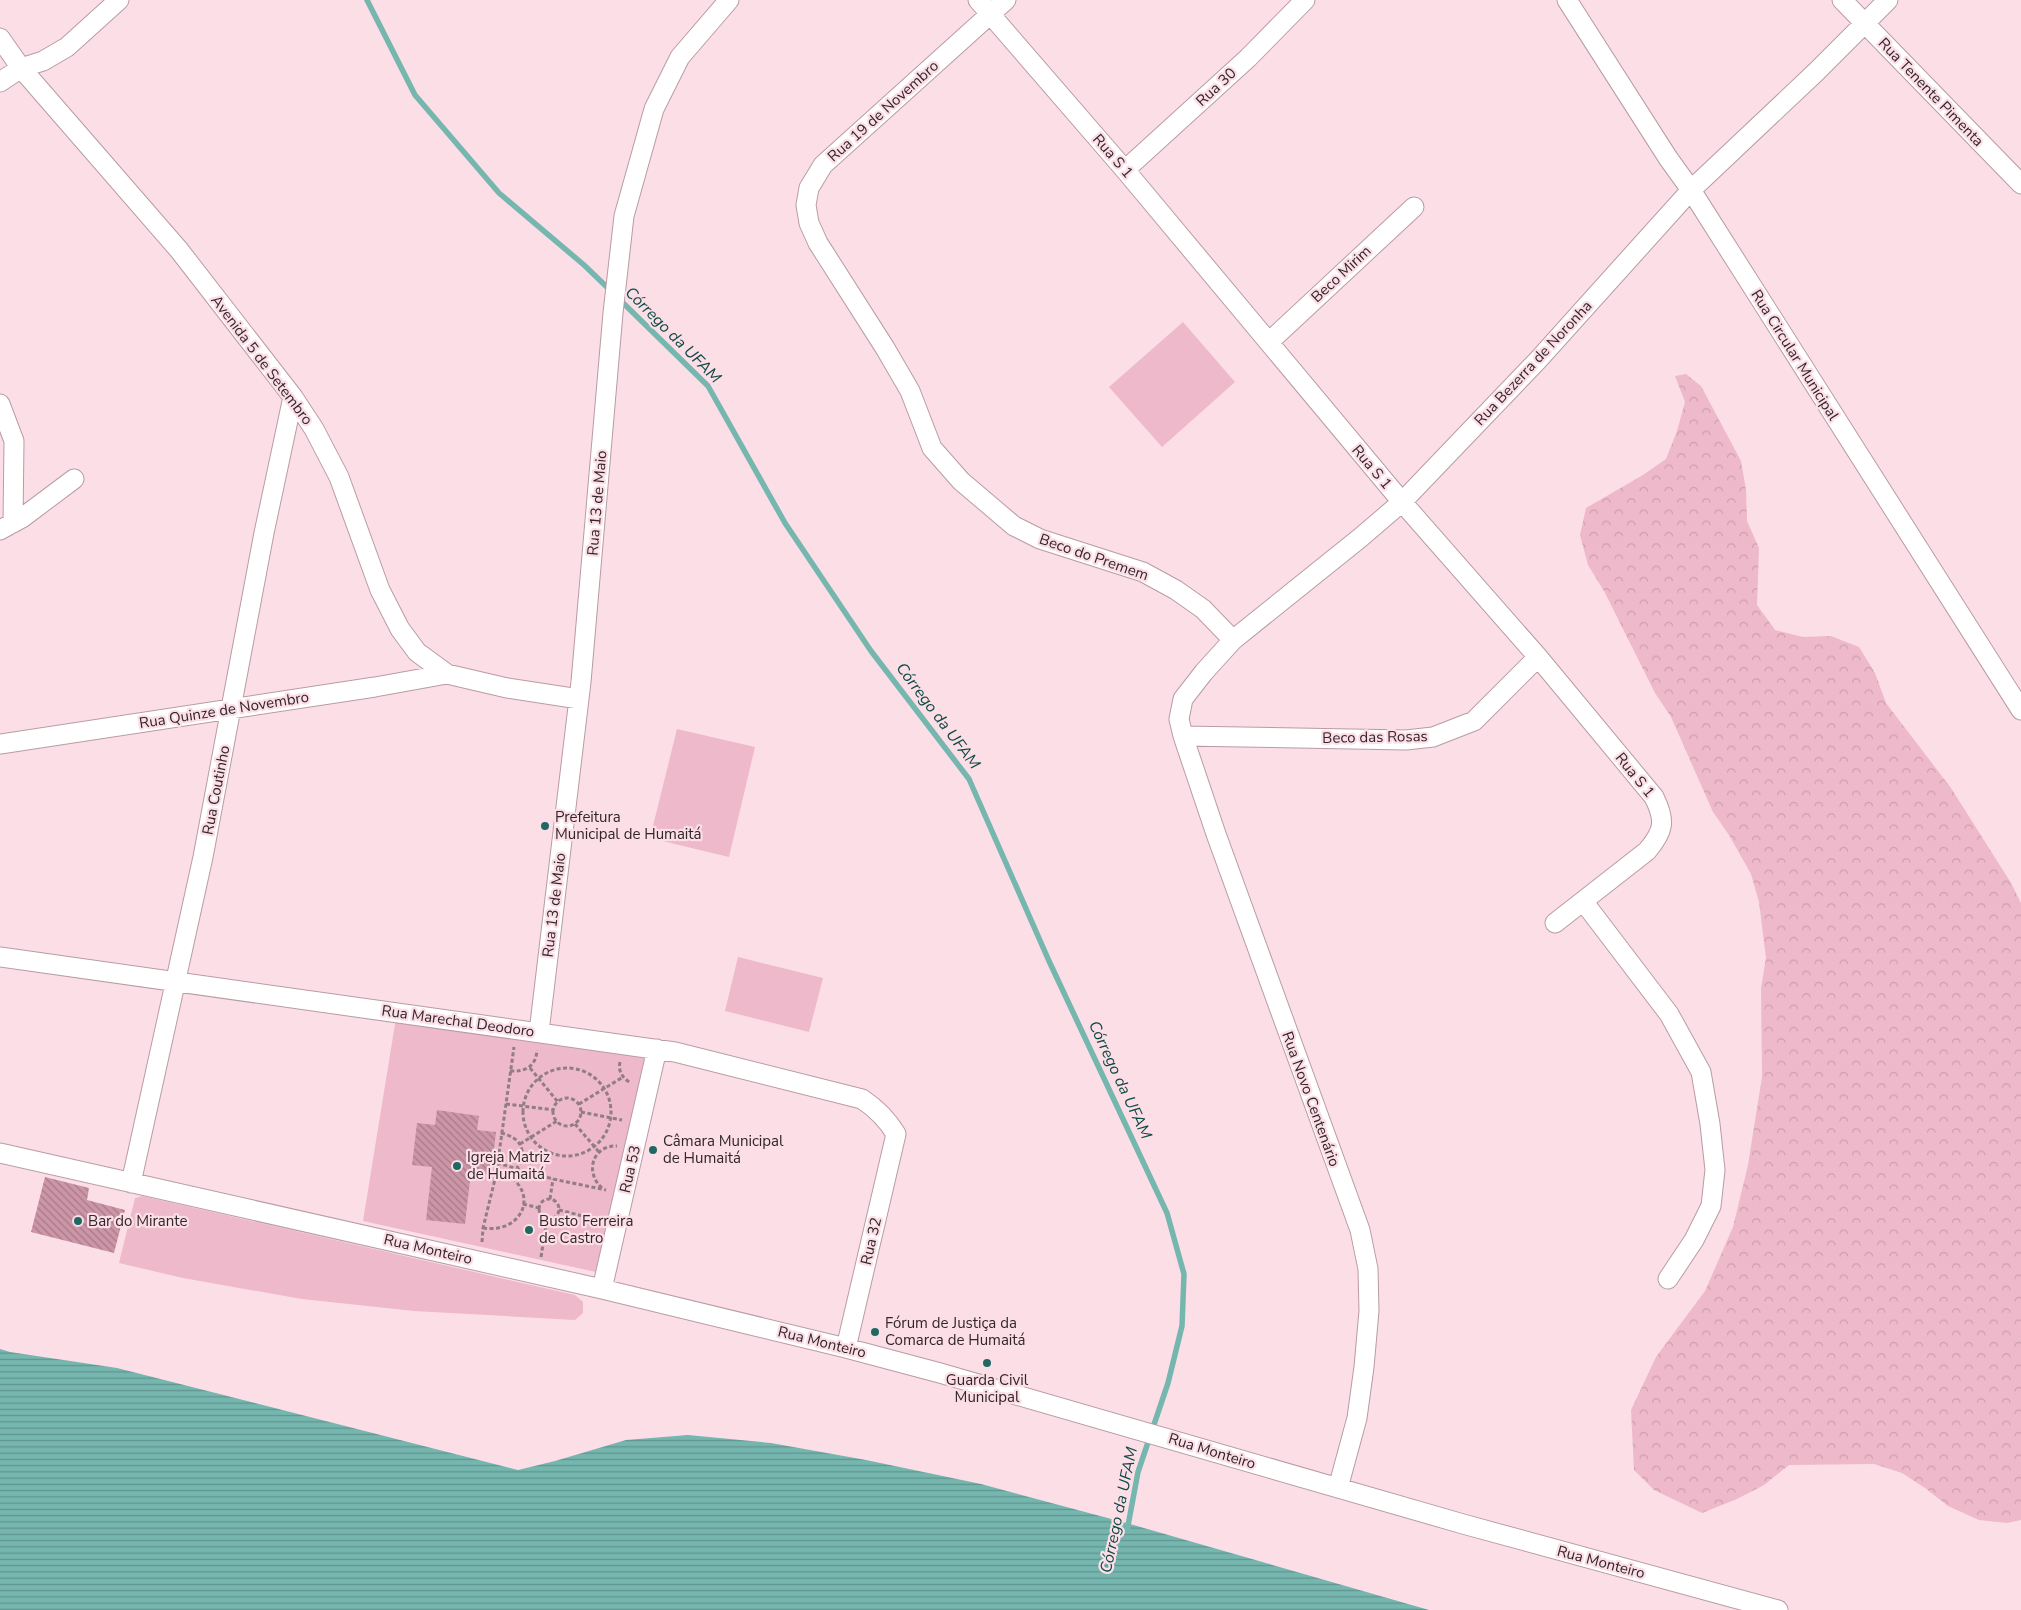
<svg xmlns="http://www.w3.org/2000/svg" width="2021" height="1610" font-family="'Nunito Sans',sans-serif">
<style>
.forest{fill:url(#forest-crowns)}
.park{fill:#eeb9ca}
.water{fill:url(#water-rules)}
.lines{fill:none;stroke-linecap:round;stroke-linejoin:round}
.stream{stroke:#75b6af;stroke-width:5.5}
.building{fill:url(#building-back-hatch)}
.street-casing{stroke:#b89ca5;stroke-width:21}
.path{stroke:#917d83;stroke-width:3;stroke-dasharray:4 2.5;stroke-linecap:butt}
.street{stroke:#fff;stroke-width:19}
.poi-dot{fill:#1f6962;stroke:#fcdee7;stroke-width:2}
.labels{text-anchor:middle;dominant-baseline:central;stroke-width:4.5;stroke-linejoin:round;paint-order:stroke}
.street-label{font-size:15px;fill:#31262a;stroke:#fcdee7}
.poi-label{font-size:15px;fill:#31262a;stroke:#fcdee7;text-anchor:start}
.water-label{font-size:16px;font-style:italic;fill:#0e4944;stroke:#fcdee7}
</style>
<defs>
<pattern id="forest-crowns" width="20" height="18" patternUnits="userSpaceOnUse" patternTransform="scale(1.25)"><rect width="20" height="18" fill="#eeb9ca"/><path d="M2 6a3 3 0 1 1 6 0M12 15a3 3 0 1 1 6 0" fill="none" stroke="#cd9fae"/></pattern>
<pattern id="water-rules" width="6" height="5" patternUnits="userSpaceOnUse" patternTransform="scale(1.25)"><rect width="6" height="5" fill="#75b6af"/><path d="M0 2.5h6" fill="none" stroke="#61948f"/></pattern>
<pattern id="building-back-hatch" width="6" height="6" patternUnits="userSpaceOnUse" patternTransform="scale(1.25)"><rect width="6" height="6" fill="#cc96a8"/><path d="M-1 5l2 2M0 0l6 6M5-1l2 2" fill="none" stroke="#a67a89"/></pattern>
</defs>
<rect width="100%" height="100%" fill="#fcdee7"/>
<path class="forest" d="M1686 374 1701 386 1741 461 1746 490 1747 521 1759 548 1757 605 1775 630 1803 637 1831 636 1859 647 1875 673 1886 703 1951 788 2011 883 2021 903V1520L2007 1523 1979 1520 1948 1506 1925 1488 1902 1473 1874 1464 1789 1465 1764 1485 1737 1499 1702 1513 1654 1490 1634 1470 1631 1410 1656 1357 1705 1291 1733 1227 1748 1165 1762 1077 1761 988 1766 958 1759 902 1751 874 1729 835 1713 812 1671 717 1655 693 1604 591 1588 565 1580 535 1586 508 1643 475 1666 459 1677 431 1685 402 1675 376Z"/>
<path class="park" d="M1183 322 1235 382 1162 447 1109 387Z
M677 729 755 747 729 857 650 838Z
M738 957 823 978 809 1032 725 1011Z
M396 1018 646 1053 596 1272 363 1221Z
M142 1196 575 1295 583 1302V1313L575 1320 414 1311 302 1299 183 1278 119 1263 135 1198Z"/>
<path class="water" d="M0 1349 10 1352 117 1368 518 1470 555 1461 626 1440 688 1435 771 1443 866 1460 981 1484 1130 1524 1429 1610H0Z"/>
<g class="lines">
<path class="stream" d="M367 0 415 95 499 193 584 265 612 292
M618 298 708 386 785 523 871 651 969 779 1049 961 1167 1213 1184 1274 1182 1326 1168 1383 1138 1472 1127 1531"/>
</g>
<path class="building" d="M437 1110 479 1116 477 1130 496 1132 491 1175 471 1172 465 1224 426 1220 432 1167 412 1165 417 1123 435 1125Z
M45 1177 89 1188 87 1200 125 1210 114 1253 31 1232Z"/>
<g class="lines">
<defs>
<path id="street" d="M978 0 1125 170 1402 502 1538 657 1654 797C1666 821 1664 831 1647 851L1555 923
M1006 0 823 165 809 188 806 205 809 223 818 243 885 348 910 391 932 448 961 481 1014 526 1040 539 1143 572 1176 590 1203 609 1233 640
M1567 0 1668 158 1691 190 2021 710
M1842 0 2021 184
M0 38 21 68 179 250 293 397 314 429 339 477 380 590 400 629 417 652 447 674 507 688 579 699
M0 82 21 68 43 61 67 47 119 0
M1125 170 1248 58 1305 0
M1269 342 1414 207
M0 404 14 441 13 523
M0 530 22 518 74 479
M1183 736 1406 740 1433 737 1474 721 1538 657
M0 744 375 687 447 674
M1583 901 1669 1014 1701 1072 1710 1124 1715 1170 1711 1206 1694 1240 1668 1279
M0 957 675 1052 862 1099C877 1109 887 1119 896 1134L846 1348
M539 1032 581 682 613 313 624 216 654 109 680 57 729 0
M0 1153 602 1289 846 1348 940 1373 1463 1524 1778 1610
M131 1183 203 857 264 533 293 397
M602 1289 657 1049
M1338 1488 1357 1418 1364 1367 1369 1311 1368 1269 1360 1230 1216 834 1183 736 1179 719 1183 699 1204 672 1233 640 1360 538 1402 502 1538 360 1691 190 1816 72 1888 0"/>
</defs>
<use href="#street" class="street-casing"/>
<path class="path" d="M620 1062C618 1071 622 1078 631 1083
M523 1112a44 44 0 1 1 88 0a44 44 0 1 1-88 0Z
M530 1068 558 1102
M510 1071C526 1072 536 1066 537 1050
M553 1112a14 14 0 1 1 28 0a14 14 0 1 1-28 0Z
M506 1104 554 1110
M579 1104 623 1077
M581 1112 622 1120
M575 1124 599 1152
M501 1133C521 1138 528 1150 517 1168
M520 1144 557 1121
M497 1163 553 1179 606 1190
M602 1188C584 1172 593 1145 617 1146
M550 1199 553 1179
M539 1209a10 10 0 1 1 20 0a10 10 0 1 1-20 0Z
M523 1204 539 1208
M559 1210 599 1220
M483 1228C524 1234 541 1190 502 1172L496 1175
M482 1242 483 1228 496 1175 514 1047
M541 1257 547 1219"/>
<use href="#street" class="street"/>
</g>
<g class="poi-dot">
<circle cx="545" cy="826" r="5"/>
<circle cx="653" cy="1150" r="5"/>
<circle cx="457" cy="1166" r="5"/>
<circle cx="78" cy="1221" r="5"/>
<circle cx="529" cy="1230" r="5"/>
<circle cx="875" cy="1332" r="5"/>
<circle cx="987" cy="1363" r="5"/>
</g>
<g class="labels">
<g class="street-label">
<text transform="translate(1216 87) rotate(-43)">Rua 30</text>
<text transform="translate(1931 92) rotate(46)">Rua Tenente Pimenta</text>
<text transform="translate(883 111) rotate(-42)">Rua 19 de Novembro</text>
<text transform="translate(1113 156) rotate(49)">Rua S 1</text>
<text transform="translate(1341 274) rotate(-43)">Beco Mirim</text>
<text transform="translate(1795 355) rotate(58)">Rua Circular Municipal</text>
<text transform="translate(262 360) rotate(53)">Avenida 5 de Setembro</text>
<text transform="translate(1533 363) rotate(-47)">Rua Bezerra de Noronha</text>
<text transform="translate(1372 467) rotate(50)">Rua S 1</text>
<text transform="translate(597 503) rotate(-85)">Rua 13 de Maio</text>
<text transform="translate(1094 557) rotate(19)">Beco do Premem</text>
<text transform="translate(224 710) rotate(-9)">Rua Quinze de Novembro</text>
<text transform="translate(1375 737) rotate(-1)">Beco das Rosas</text>
<text transform="translate(1635 775) rotate(51)">Rua S 1</text>
<text transform="translate(216 790) rotate(-79)">Rua Coutinho</text>
<text transform="translate(554 905) rotate(-83)">Rua 13 de Maio</text>
<text transform="translate(458 1021) rotate(8)">Rua Marechal Deodoro</text>
<text transform="translate(1311 1099) rotate(70)">Rua Novo Centenário</text>
<text transform="translate(630 1169) rotate(-77)">Rua 53</text>
<text transform="translate(871 1241) rotate(-77)">Rua 32</text>
<text transform="translate(428 1249) rotate(13)">Rua Monteiro</text>
<text transform="translate(822 1342) rotate(14)">Rua Monteiro</text>
<text transform="translate(1212 1451) rotate(17)">Rua Monteiro</text>
<text transform="translate(1601 1562) rotate(15)">Rua Monteiro</text>
</g>
<g class="poi-label">
<text x="555" y="817">Prefeitura<tspan x="555" dy="17">Municipal de Humaitá</tspan></text>
<text x="663" y="1141">Câmara Municipal<tspan x="663" dy="17">de Humaitá</tspan></text>
<text x="467" y="1157">Igreja Matriz<tspan x="467" dy="17">de Humaitá</tspan></text>
<text x="88" y="1221">Bar do Mirante</text>
<text x="539" y="1221">Busto Ferreira<tspan x="539" dy="17">de Castro</tspan></text>
<text x="885" y="1323">Fórum de Justiça da<tspan x="885" dy="17">Comarca de Humaitá</tspan></text>
<text x="987" y="1380" text-anchor="middle">Guarda Civil<tspan x="987" dy="17">Municipal</tspan></text>
</g>
<g class="water-label">
<text transform="translate(673 335) rotate(45)">Córrego da UFAM</text>
<text transform="translate(938 716) rotate(53)">Córrego da UFAM</text>
<text transform="translate(1120 1080) rotate(65)">Córrego da UFAM</text>
<text transform="translate(1119 1510) rotate(-78)">Córrego da UFAM</text>
</g>
</g>
</svg>
